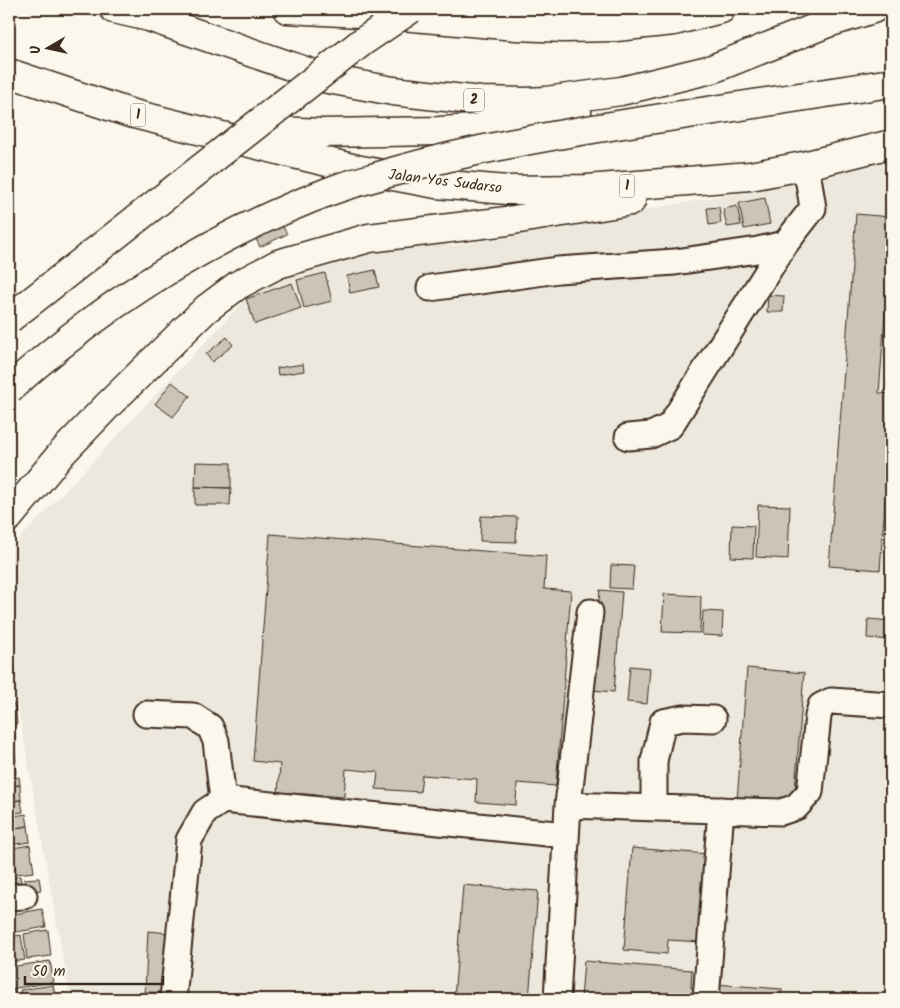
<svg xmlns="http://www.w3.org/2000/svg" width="900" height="1008" font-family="Kalam,sans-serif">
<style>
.built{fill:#ede8dd}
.building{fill:#ccc4b9;stroke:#3b2a1e}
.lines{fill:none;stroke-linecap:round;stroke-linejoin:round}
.minor-casing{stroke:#3b2a1e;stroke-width:29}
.highway-casing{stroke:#3b2a1e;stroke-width:31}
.minor{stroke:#fbf7ec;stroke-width:25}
.highway{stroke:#fbf7ec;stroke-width:28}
.highway-bridge-casing{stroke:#3b2a1e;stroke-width:31;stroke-linecap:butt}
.highway-bridge{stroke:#fbf7ec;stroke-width:28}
.labels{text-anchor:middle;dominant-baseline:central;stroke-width:4.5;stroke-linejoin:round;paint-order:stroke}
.shield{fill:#fbf7ec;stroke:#75685c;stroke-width:1}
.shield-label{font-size:14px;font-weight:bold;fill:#3b2a1e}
.street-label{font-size:15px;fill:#3b2a1e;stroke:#fbf7ec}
</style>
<rect width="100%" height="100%" fill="#fbf7ec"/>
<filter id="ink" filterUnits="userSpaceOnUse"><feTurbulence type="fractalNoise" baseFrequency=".02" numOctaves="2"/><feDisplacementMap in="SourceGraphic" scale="10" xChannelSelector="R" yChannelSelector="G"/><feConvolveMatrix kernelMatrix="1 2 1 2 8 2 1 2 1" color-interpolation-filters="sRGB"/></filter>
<g filter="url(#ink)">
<path class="built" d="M891 148V999H73L69 991 13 680 9 666V550L263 281 415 232 451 246 736 193Z"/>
<path class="building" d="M889 165H891V198L886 197Z
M765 198 770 224 744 229 739 203Z
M737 206 741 225 727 227 723 209Z
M719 207 721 223 709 225 707 208Z
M856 214 891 217V238L879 393 891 394V420L880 570 829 566Z
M282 225 287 234 260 247 255 237Z
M375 270 379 287 350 293 347 276Z
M325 273 332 301 304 308 297 280Z
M292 283 301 308 255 324 246 299Z
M768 295 784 296 783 312H767Z
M227 337 233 345 212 362 206 354Z
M303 364 304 371 278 375 277 368Z
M172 382 190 396 173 417 155 404Z
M196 462 231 463V488L195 487Z
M195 487 231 488 230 505H195Z
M758 505 790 506 788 559 756 557Z
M481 516 517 517 516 542 480 541Z
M732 525 754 526 753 558 731 557Z
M270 534 546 556 544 589 571 591 556 786 517 783 516 805 476 802 477 779 422 775 420 792 376 789 378 772 346 769 344 797 278 792 280 764 253 761Z
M611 565 634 566 632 589 610 588Z
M600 590 622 592 614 692 592 690Z
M664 594 701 596 700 633 662 632Z
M703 611 723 612 722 636 702 635Z
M868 619 891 621V640L867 638Z
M630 666 650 668 647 704 627 702Z
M747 668 804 673 794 805 737 801Z
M15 704 17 724 9 725V705Z
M14 726 15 736 9 737V727Z
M15 736V749H9V737Z
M9 749H15L16 762H9Z
M9 765H15L16 774 9 775Z
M19 777 20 785 9 786V778Z
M20 785 21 800 9 801V786Z
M21 800 23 812 9 814V801Z
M26 814 28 826 9 829V817Z
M28 826 30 842 10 845 9 829Z
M30 845 34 872 16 874 12 848Z
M632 848 708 854 701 942 668 940 667 954 624 950Z
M9 866H13L14 875 9 876Z
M20 876 22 892 10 893 9 878Z
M39 878 41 890 25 892 24 879Z
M463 885 538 891 529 999H454Z
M42 909 46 927 11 933 9 915Z
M48 930 51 956 27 959 24 934Z
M148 931 169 933 166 993 145 992Z
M21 935 25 960 10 962 9 937Z
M50 961 54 982 10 989 9 967Z
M584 961 692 970 691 988 703 989 702 999H581Z
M715 984 782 989 781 999H713Z
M53 985 55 995 22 999 20 990Z
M14 990 15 999H9V991Z
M63 995 64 999H45Z"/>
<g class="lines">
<defs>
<path id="minor" d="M430 288 558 270 675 262 758 250 785 244
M628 437 651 435 670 426 785 244 813 208 809 183 803 166
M146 714 193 716 210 727 216 741 223 800
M568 805 781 812 796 807 810 792 818 716 821 706 831 701 891 705
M654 808V761L663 722 683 718 713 719
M9 897 24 896
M173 999 189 840 205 812 223 800 566 835
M557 999 568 805 590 612
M706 999 721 810"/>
<path id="highway" d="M114 9 149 17 328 79 393 91 481 101 525 102 546 101 621 91 712 69 825 24 873 9
M287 9 378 14 516 26 564 28 616 27 674 21 721 9
M9 73 130 113 302 156 361 170 436 184 507 190 587 189 750 176 803 166 891 144
M252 130 323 133 439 131 493 128 558 118 577 112
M9 517 62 453 108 405 206 309 238 285 278 264 369 238 507 221 631 201"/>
</defs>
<use href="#minor" class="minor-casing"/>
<use href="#highway" class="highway-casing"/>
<use href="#minor" class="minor"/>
<use href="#highway" class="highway"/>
<defs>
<path id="highway-bridge" d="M9 319 362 42 411 9
M9 389C103 304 213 235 333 190 352 183 373 178 392 172 472 149 554 135 636 122 721 109 806 96 891 83"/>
</defs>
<use href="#highway-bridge" class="highway-bridge-casing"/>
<use href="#highway-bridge" class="highway-bridge"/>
</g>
</g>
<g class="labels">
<g class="shield">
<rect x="464" y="88.5" width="20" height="23" rx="4"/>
<rect x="130.5" y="103.5" width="15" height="23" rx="4"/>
<rect x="619.5" y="174.5" width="15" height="23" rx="4"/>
</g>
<g class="shield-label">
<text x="474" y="100">2</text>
<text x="138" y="115">1</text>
<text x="627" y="186">1</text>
</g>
<g class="street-label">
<text transform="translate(445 182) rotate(7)">Jalan Yos Sudarso</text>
</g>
</g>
<rect width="900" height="1008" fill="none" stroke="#fbf7ec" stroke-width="30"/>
<rect x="15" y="15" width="870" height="978" fill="none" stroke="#3b2a1e" stroke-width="2" filter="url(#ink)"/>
<g transform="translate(48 48) rotate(261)" stroke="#fbf7ec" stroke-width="4" paint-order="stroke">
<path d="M0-4L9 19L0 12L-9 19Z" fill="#3b2a1e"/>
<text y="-8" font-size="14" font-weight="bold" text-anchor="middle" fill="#3b2a1e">U</text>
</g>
<path d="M25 976v8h138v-8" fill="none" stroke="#3b2a1e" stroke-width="2.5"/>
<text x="32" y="976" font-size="15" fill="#3b2a1e" stroke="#fbf7ec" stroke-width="4" paint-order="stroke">50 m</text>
</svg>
